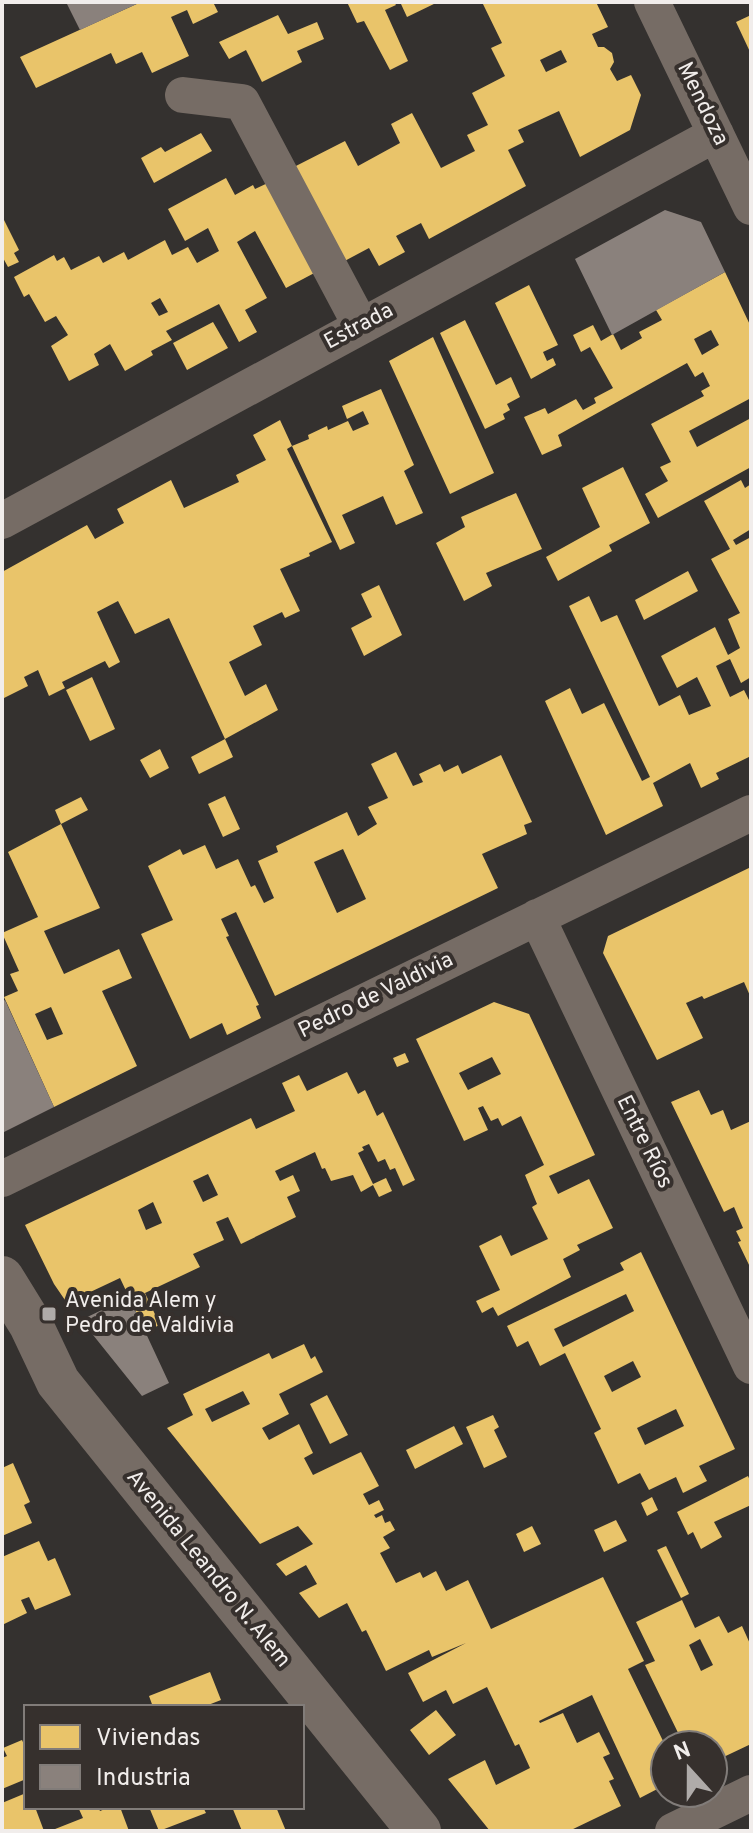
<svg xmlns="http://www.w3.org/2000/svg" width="753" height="1833" font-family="Overpass,sans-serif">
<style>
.homes{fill:#e9c46a;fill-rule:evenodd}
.industry{fill:#8a817c}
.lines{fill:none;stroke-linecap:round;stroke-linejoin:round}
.minor{stroke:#766c65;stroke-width:36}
.tertiary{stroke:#766c65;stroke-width:44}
.poi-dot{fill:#afaba9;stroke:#36302d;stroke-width:3}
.labels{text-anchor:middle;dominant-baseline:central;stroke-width:8;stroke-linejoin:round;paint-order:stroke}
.street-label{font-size:22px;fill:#f1edeb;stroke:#36302d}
.poi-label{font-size:22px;fill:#f1edeb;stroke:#36302d;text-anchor:start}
</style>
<rect width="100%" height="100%" fill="#34312f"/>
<path class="homes" d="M141 2H213L218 12 193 24 187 10 171 17 189 56 152 73 142 52 116 64 111 53 36 88 20 57Z
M347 2H394L396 5 385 10 408 61 390 70 364 21 357 23Z
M404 2H438L407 17 401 4Z
M482 2H596L608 27 592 34 598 47H604L612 53 614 62 610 69 617 81 631 75 641 95 630 130 580 157 559 111 518 130 524 142 508 150 526 186 429 239 421 223 396 236 405 252 379 266 369 248 339 264 290 169 345 141 358 166 400 143 391 124 412 113 441 168 475 151 467 135 488 125 472 93 505 76 491 48 502 43ZM561 50 567 62 546 72 540 60Z
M278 15 288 34 317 22 324 39 297 51 302 62 262 82 246 50 229 59 219 42Z
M751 15V54L736 22Z
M201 133 212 151 154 183 141 158 161 147 165 152Z
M226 178 235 195 253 185 255 189 272 181 320 270 286 288 255 231 237 242 267 298 245 310 257 332 239 342 219 304 166 331 172 340 151 351 153 355 125 371 110 344 94 354 99 365 69 381 51 346 68 335 56 316 45 322 29 294 24 297 14 277 54 255 57 261 64 257 71 270 99 256 103 263 124 252 128 260 165 240 172 255 188 247 197 263 219 251 208 228 185 241 168 209ZM160 298 168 312 159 316 151 303Z
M2 216 19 250 14 253 19 262 8 267 2 256Z
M725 272 751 327V398L689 431 697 447 751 418V467L658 518 645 494 668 481 660 467 671 462 651 424 704 396 701 391 710 386 703 372 695 377 687 363 558 435 562 446 542 455 524 417 545 408 548 414 576 399 583 410 596 403 594 398 613 388 590 347 581 352 573 335 593 325 601 341 613 334 621 350 642 338 639 332 662 320 656 310ZM711 330 719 345 702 355 694 339Z
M529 285 558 345 543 352 547 361 553 358 556 365 531 379 495 303Z
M465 320 496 385 511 377 520 397 507 404 510 410 503 414 505 419 485 429 440 333Z
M213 322 228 348 187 370 173 343Z
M433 337 494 473 450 494 389 361Z
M381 389 414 465 404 471 423 513 396 525 383 496 368 503 342 515 355 543 340 550 292 446 309 439 308 435 327 426 328 430 348 421 353 431 369 424 363 411 347 419 342 406Z
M280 420 292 446 287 449 332 542 309 553 310 556 280 569 300 611 285 618 282 612 253 626 262 645 229 662 245 696 266 684 278 710 225 739 169 618 135 634 118 601 97 612 120 662 109 668 105 661 62 682 65 688 49 696 38 670 24 677 28 686 2 699V572L87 525 95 539 124 523 117 509 171 480 184 508 239 482 236 475 266 460 253 435Z
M623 467 650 523 609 545 612 551 558 581 546 557 600 527 582 488Z
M741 480 745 488 751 484V529L733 540 736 545 751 537V677L741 683 730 659 716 666 730 697 744 690 751 704V756L716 773 719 779 701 788 690 763 653 783 663 806 606 835 545 701 570 688 582 714 604 703 642 781 650 777 569 606 589 596 601 622 617 615 659 706 680 695 689 715 711 706 697 677 677 688 661 656 715 627 728 655 740 648 728 619 740 613 711 559 730 549 704 501Z
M516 493 542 549 486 573 492 586 464 601 436 543 465 527 461 517Z
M688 571 698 591 644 620 635 600Z
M379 585 402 635 364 656 351 628 372 617 361 594Z
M92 677 115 729 90 741 66 690Z
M225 739 233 757 199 774 191 757Z
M160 749 169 768 150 778 140 760Z
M396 752 413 786 423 782 419 774 440 764 444 772 458 765 462 774 501 755 532 822 524 825 527 834 482 854 498 888 275 996 236 912 221 919 229 936 226 937 259 1005 256 1006 261 1018 227 1035 222 1023 190 1039 141 934 173 920 148 866 180 849 183 855 205 845 216 869 238 859 251 887 255 885 264 903 274 898 258 861 278 852 276 846 347 812 358 836 377 824 368 807 388 798 371 764ZM343 849 366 899 337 913 314 862Z
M225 796 240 829 223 837 208 804Z
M81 797 88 810 61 824 55 810Z
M61 824 100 908 44 931 64 974 119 949 132 978 102 991 137 1066 54 1107 4 997 18 991 10 974 19 971 2 933 38 917 8 852ZM51 1007 63 1034 47 1040 35 1014Z
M751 867V998L744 982 704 999 702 996 686 1003 703 1038 657 1060 603 953 608 936Z
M494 1002 529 1014 595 1155 549 1176 558 1194 589 1179 613 1228 577 1245 580 1250 563 1259 571 1277 498 1316 493 1307 482 1313 476 1301 500 1290 479 1246 501 1235 511 1256 548 1239 532 1207 537 1204 525 1175 544 1165 521 1116 502 1126 498 1118 491 1121 483 1106 478 1108 488 1130 464 1141 416 1039ZM492 1057 501 1074 468 1090 459 1073Z
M405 1053 409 1062 397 1067 393 1058Z
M347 1072 358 1094 365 1090 377 1116 383 1112 415 1180 403 1186 395 1168 390 1170 385 1159 378 1162 369 1144 362 1147 364 1150 358 1153 373 1184 386 1178 392 1191 379 1197 373 1185 361 1192 353 1175 331 1181 325 1168 322 1169 315 1152 275 1171 280 1181 293 1175 300 1191 287 1197 296 1217 241 1244 228 1217 216 1222 224 1240 193 1254 200 1267 145 1293 160 1325 145 1331 120 1278 67 1303 54 1284 25 1225 251 1118 256 1129 295 1111 282 1083 299 1075 307 1091ZM208 1174 218 1195 203 1202 193 1181ZM153 1202 162 1223 146 1230 138 1210Z
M699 1090 711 1115 723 1110 731 1130 751 1121V1269L738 1242 741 1241 736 1231 743 1228 734 1207 724 1212 671 1102Z
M641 1252 735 1449 699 1466 707 1481 683 1493 676 1477 649 1490 640 1473 618 1484 594 1433 601 1429 565 1353 540 1366 528 1341 517 1347 507 1326 624 1270 620 1263ZM626 1294 634 1311 563 1347 554 1329ZM633 1361 641 1377 612 1392 604 1376ZM676 1409 684 1426 645 1445 637 1428Z
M304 1344 311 1359 315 1356 323 1372 279 1394 289 1414 262 1428 269 1440 299 1424 313 1453 304 1458 313 1475 361 1452 379 1486 363 1494 369 1505 379 1500 384 1510 374 1515 376 1518 382 1515 385 1523 390 1521 395 1530 383 1537 390 1548 380 1553 396 1583 420 1572 423 1578 436 1571 446 1591 468 1580 491 1629 603 1577 644 1661 628 1669 665 1745V1764L657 1768 665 1785 640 1798 592 1695 539 1721 540 1723 563 1713 577 1743 599 1732 610 1754 603 1757 614 1779 609 1781 621 1806 569 1831H490L448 1779 485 1760 496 1785 530 1768 519 1744 515 1746 487 1687 453 1704 446 1690 423 1702 408 1673 466 1643 432 1657 429 1650 386 1671 366 1630 362 1632 347 1603 319 1618 299 1593 317 1584 306 1565 286 1576 276 1564 313 1544 298 1526 260 1544 167 1428 193 1415 183 1394 269 1353 272 1359ZM243 1391 250 1404 212 1422 205 1409Z
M327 1395 348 1435 330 1444 310 1404Z
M493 1415 499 1427 494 1430 507 1457 484 1468 466 1427Z
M454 1426 463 1444 415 1469 406 1450Z
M13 1463 30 1502 24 1505 32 1523 2 1536V1468Z
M748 1476 751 1483V1505L714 1522 722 1537 701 1549 693 1532 688 1535 677 1512Z
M652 1497 658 1510 647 1516 641 1503Z
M616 1520 627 1541 604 1552 594 1530Z
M532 1526 541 1544 524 1552 516 1534Z
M39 1541 48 1561 55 1558 71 1595 35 1610 29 1597 21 1600 27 1613 2 1625V1557Z
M666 1546 689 1594 681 1598 657 1550Z
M682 1600 695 1628 719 1616 728 1633 742 1626 751 1646V1744L713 1762V1745H684L645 1665 655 1661 636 1622ZM700 1639 713 1665 701 1671 689 1645Z
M210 1672 221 1700 203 1707H153L149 1696Z
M436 1710 456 1735 429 1755 410 1730Z
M22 1740 26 1749V1779L2 1789V1758L7 1756 3 1748Z
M26 1793V1807H35L44 1831H2V1803Z
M78 1807H98L100 1811 110 1807H120L129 1831H50L83 1818Z
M149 1807H203L206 1813 159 1831Z
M232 1807H276L286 1831H242Z"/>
<path class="industry" d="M66 2H141L80 30Z
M665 210 701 222 725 272 612 335 575 259Z
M5 1000 54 1107 4 1132 2 1127V1002Z
M129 1297 169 1383 142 1396 81 1320Z"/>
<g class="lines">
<path class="minor" d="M652 2 751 207
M183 95 242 102 361 326
M2 521 716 134
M537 917 751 1366
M2 1179 751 813
M673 1831 751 1793"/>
<path class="tertiary" d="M2 1278 31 1325 58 1382 419 1831"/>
</g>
<rect class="poi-dot" x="41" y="1306" width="16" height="16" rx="4"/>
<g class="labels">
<g class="street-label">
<text transform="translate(702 104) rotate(64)">Mendoza</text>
<text transform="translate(359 327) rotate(-28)">Estrada</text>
<text transform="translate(376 996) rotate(-26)">Pedro de Valdivia</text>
<text transform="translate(644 1142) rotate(64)">Entre Ríos</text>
<text transform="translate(208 1569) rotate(51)">Avenida Leandro N. Alem</text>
</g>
<g class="poi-label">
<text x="65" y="1301">Avenida Alem y<tspan x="65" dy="25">Pedro de Valdivia</tspan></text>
</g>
</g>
<rect width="753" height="1833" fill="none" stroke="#f1edeb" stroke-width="8"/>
<rect x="24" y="1705" width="280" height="104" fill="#36302d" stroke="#817c79" stroke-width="2"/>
<rect x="40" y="1725" width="40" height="24" fill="#e9c46a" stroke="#817c79" stroke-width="2"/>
<text x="96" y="1745" font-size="24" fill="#f1edeb">Viviendas</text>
<rect x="40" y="1765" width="40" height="24" fill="#8a817c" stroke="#817c79" stroke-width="2"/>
<text x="96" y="1785" font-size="24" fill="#f1edeb">Industria</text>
<g transform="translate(689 1769) rotate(339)"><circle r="38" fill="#36302d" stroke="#817c79" stroke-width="2"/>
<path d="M0-6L14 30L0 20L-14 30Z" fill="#afaba9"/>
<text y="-12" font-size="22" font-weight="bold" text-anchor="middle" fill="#f1edeb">N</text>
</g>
</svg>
